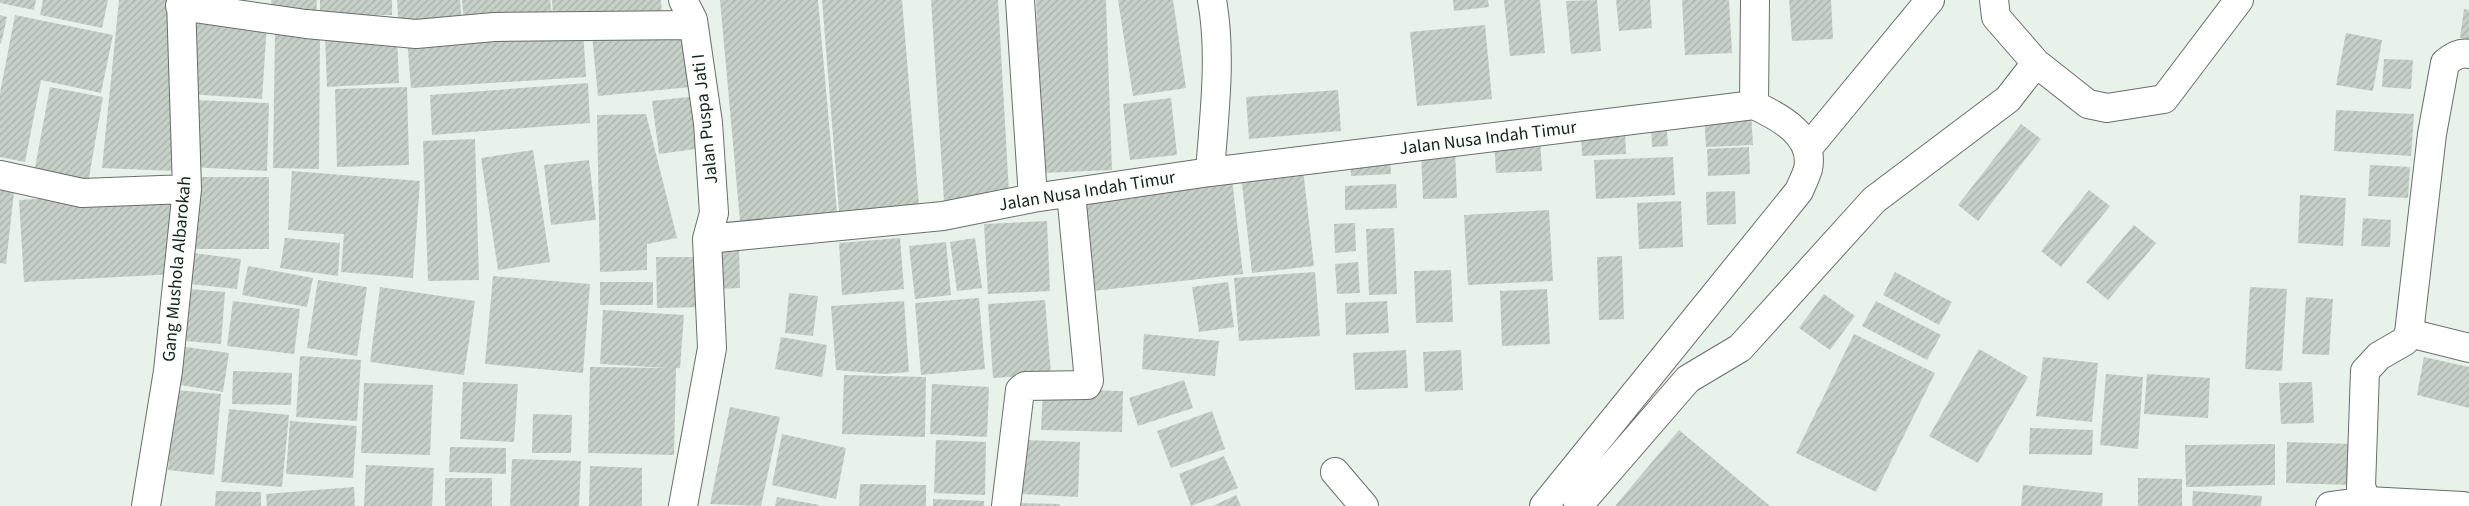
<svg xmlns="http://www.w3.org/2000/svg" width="2469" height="506" font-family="'Source Sans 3',sans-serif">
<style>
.building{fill:url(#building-hatch)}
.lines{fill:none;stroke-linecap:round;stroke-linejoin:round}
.minor-casing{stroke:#676f68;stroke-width:30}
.minor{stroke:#fff;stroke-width:28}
.labels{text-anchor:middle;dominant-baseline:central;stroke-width:4;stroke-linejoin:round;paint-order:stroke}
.street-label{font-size:18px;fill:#1a1e1b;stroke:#f9fffa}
</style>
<defs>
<pattern id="building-hatch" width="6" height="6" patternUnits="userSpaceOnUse" patternTransform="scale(1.25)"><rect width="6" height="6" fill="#c7d0c8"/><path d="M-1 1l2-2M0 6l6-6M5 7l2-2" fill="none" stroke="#aab2ab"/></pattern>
</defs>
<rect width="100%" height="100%" fill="#e9f2ea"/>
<path class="building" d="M0 0H36L34 10 0 3Z
M43 0H108L102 28 40 15Z
M119 0H174L176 171 102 168Z
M271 0H317L316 17 273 15Z
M320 0H392V15H320Z
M397 0H460L462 25 399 30Z
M462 0H550L552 15 464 22Z
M552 0H661L662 15 553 18Z
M720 0H818L837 212 740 221Z
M822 0H902L920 217 840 223Z
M931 0H998L1009 193 944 201Z
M1036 0H1106L1112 170 1043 173Z
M1118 0H1173L1186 88 1133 96Z
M1453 0H1488L1489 7 1454 11Z
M1504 0H1540L1545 53 1510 56Z
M1597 0 1601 51 1571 54 1566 1Z
M1616 0H1650L1652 28 1619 31Z
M1682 0H1729L1732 53 1685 55Z
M1789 0H1831L1833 39 1792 41Z
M2464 9 2469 10V40L2460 38Z
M0 15 7 17 1 44 0 43Z
M15 15 113 35 101 93 41 80 25 162 0 157V93Z
M191 19 267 24 262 99 187 94Z
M1485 25 1492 99 1417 106 1410 32Z
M684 27 691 87 598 96 592 35Z
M583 28 586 77 411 88 407 39Z
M275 31 320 32 319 169 273 168Z
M2346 33 2382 40 2373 91 2336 85Z
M397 34 399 83 327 87 325 37Z
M2384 59 2413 60 2411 89 2382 87Z
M588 83 590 123 432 135 430 95Z
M50 87 103 97 88 183 34 173Z
M407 87 409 165 337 167 335 89Z
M1338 90 1341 131 1249 139 1246 97Z
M697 96 703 148 659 154 652 101Z
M1171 98 1177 155 1130 160 1123 104Z
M193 100 269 103 267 171 191 167Z
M2336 110 2414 114 2411 156 2334 151Z
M1751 112 1753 145 1706 147 1704 114Z
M646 114 677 238 647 244V270L600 272 597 115Z
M1666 120 1668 146 1652 147 1651 121Z
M2021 124 2041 139 1978 221 1958 205Z
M1625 127 1626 154 1582 156 1581 129Z
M1540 137 1542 171 1496 173 1494 139Z
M475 139 479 280 428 281 423 141Z
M1749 147 1750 174 1708 176 1707 149Z
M533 150 550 262 498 270 481 158Z
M1455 150 1457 198 1423 199 1421 152Z
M1390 154 1391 174 1351 176 1350 156Z
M1673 157 1675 195 1596 199 1594 160Z
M589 160 596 220 551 225 544 165Z
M2370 165 2410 167 2408 198 2368 196Z
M1303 169 1314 266 1252 273 1241 175Z
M292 171 420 181 413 278 341 272 344 234 288 230Z
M195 177H269V249H195Z
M1232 179 1243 274 1093 291 1081 198Z
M0 182 15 183 6 264 0 263Z
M1396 184 1397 208 1345 210V186Z
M183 190 176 274 24 282 19 200Z
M2089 190 2110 206 2061 267 2041 251Z
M1735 191 1736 224 1707 225 1706 192Z
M2300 195 2346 198 2343 246 2298 243Z
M1681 201 1683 247 1639 249 1637 203Z
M1549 210 1553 281 1468 285 1464 215Z
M2363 218 2391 220 2390 247 2361 246Z
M1047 221 1050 291 988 294 984 224Z
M1355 223 1356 251 1335 253 1334 224Z
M2134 225 2156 243 2108 300 2086 282Z
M1394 228 1397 294 1369 295 1366 229Z
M285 238 340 243 338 276 280 268Z
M900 238 904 289 842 295 839 243Z
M975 238 982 288 957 291 950 242Z
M739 241 740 288 716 289 714 242Z
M946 242 951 295 915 299 909 246Z
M193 253 241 259 237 289 190 284Z
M1622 256 1624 319 1599 320 1597 257Z
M656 257H704L705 307 657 308Z
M1358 262 1360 293 1337 294 1335 264Z
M248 266 313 278 307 307 242 295Z
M1451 270 1453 322 1416 323 1414 271Z
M1315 272 1320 336 1239 341 1234 278Z
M1895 272 1952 302 1939 325 1883 295Z
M493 276 590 284 583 373 485 364Z
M318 280 367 287 357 356 307 348Z
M600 282H653V305H600Z
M1228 282 1234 327 1199 332 1192 287Z
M380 287 475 301 464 375 370 362Z
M2250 287 2287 289 2282 371 2245 369Z
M189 289 225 292 221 344 185 341Z
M1547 289 1550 344 1502 346 1500 291Z
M789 293 818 296 813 336 785 333Z
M1824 294 1855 316 1830 350 1799 328Z
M2306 297 2333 299 2329 355 2302 354Z
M979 298 985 369 921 375 915 303Z
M1045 300 1051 374 993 378 988 304Z
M233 301 300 309 294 354 227 346Z
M904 301 909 372 884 374 836 370 831 306Z
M1387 301 1389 333 1346 335 1345 303Z
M1876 301 1941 335 1927 360 1862 326Z
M603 310 684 315 680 368H676L674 455 588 453 590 367 668 368 600 364Z
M1144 334 1219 341 1215 376 1142 369Z
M1854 334 1935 373 1876 492 1796 453Z
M781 337 827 345 822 377 775 369Z
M179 346 229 353 223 392 174 384Z
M1979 349 2028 377 1978 463 1929 436Z
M1406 350 1408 388 1355 390 1353 353Z
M1461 350 1463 390 1425 392 1423 352Z
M300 356 361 360 357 421 296 417Z
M2043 357 2098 363 2092 422 2036 416Z
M2424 357 2469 367V408L2417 395Z
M233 371 292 373 291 405 232 404Z
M2106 374 2143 377 2138 449 2100 445Z
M2147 374 2210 378 2208 418 2144 414Z
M844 375 926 377 925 437 842 434Z
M1184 380 1193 408 1138 426 1129 398Z
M463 382 518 384 514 442 460 439Z
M2312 382 2314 423 2281 424 2279 383Z
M364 383 433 385 430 455 361 453Z
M932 384 989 387 987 437 930 434Z
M1043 389 1123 391 1122 432 1041 430Z
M175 390 221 394 214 475 168 470Z
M730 407 780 417 761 506 710 504Z
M229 409 289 415 282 487 221 482Z
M1212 411 1225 449 1171 468 1157 431Z
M533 414 572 415 571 453H532Z
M290 421 357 426 353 478 286 474Z
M2030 428 2093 430 2092 455 2029 454Z
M1679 430 1770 506H1615Z
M782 434 846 448 836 499 772 485Z
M936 440 986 442 985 495 934 493Z
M1024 440 1080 442 1078 497 1022 494Z
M2287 442 2353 444 2352 485 2286 483Z
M2275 444V485L2186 487 2185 445Z
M450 447 506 448V474L449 472Z
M1224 456 1238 488 1191 506 1179 474Z
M512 459 581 461 579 506H510Z
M366 465 434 468 432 506H364Z
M590 466 642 468V506H589Z
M445 478H492V506H445Z
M2138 478 2182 479V506H2138Z
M860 484 926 485V506H859Z
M2023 485 2103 493 2102 506H2021Z
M354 487 355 506H267L266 494Z
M216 491 261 492V506H215Z
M2193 491 2262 496 2261 506H2192Z
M1236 495 1241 506H1213Z
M777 497 819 505V506H775Z
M933 499 984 501V506H933Z
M1016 503 1060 504V506H1016Z"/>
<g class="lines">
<defs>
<path id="minor" d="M683 0 693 20 708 123 714 213 707 239 712 348 683 506
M1020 0 1033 198
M1994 0 1996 17 2036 63 2088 104 2107 108 2164 99 2239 0
M180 6 306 24 416 34 494 27 693 25
M1754 105 1755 0
M1808 148 1930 0
M1210 172C1214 116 1222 55 1212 0
M0 175 82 193 187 189
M707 239 943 216 1033 198 1210 172 1754 105C1780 117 1815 136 1808 169 1806 176 1802 184 1799 191L1544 506
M2409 333 2469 348
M1335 472 1364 506
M2367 501 2361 487 2365 371 2379 356 2405 341 2409 333 2432 134 2445 63C2452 57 2460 52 2469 54
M146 506 168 371 187 189 181 0
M1006 506 1020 390 1025 386 1087 385 1089 381 1071 193
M1578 506 1688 379 1740 348 1874 200 2008 99 2036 63
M2330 506 2367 501 2463 506"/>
</defs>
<use href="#minor" class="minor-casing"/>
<use href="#minor" class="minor"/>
</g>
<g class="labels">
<g class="street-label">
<text transform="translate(705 119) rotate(-96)">Jalan Puspa Jati I</text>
<text transform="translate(1488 138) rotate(-7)">Jalan Nusa Indah Timur</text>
<text transform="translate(1087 191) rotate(-9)">Jalan Nusa Indah Timur</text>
<text transform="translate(177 269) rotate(-85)">Gang Mushola Albarokah</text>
</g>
</g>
</svg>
